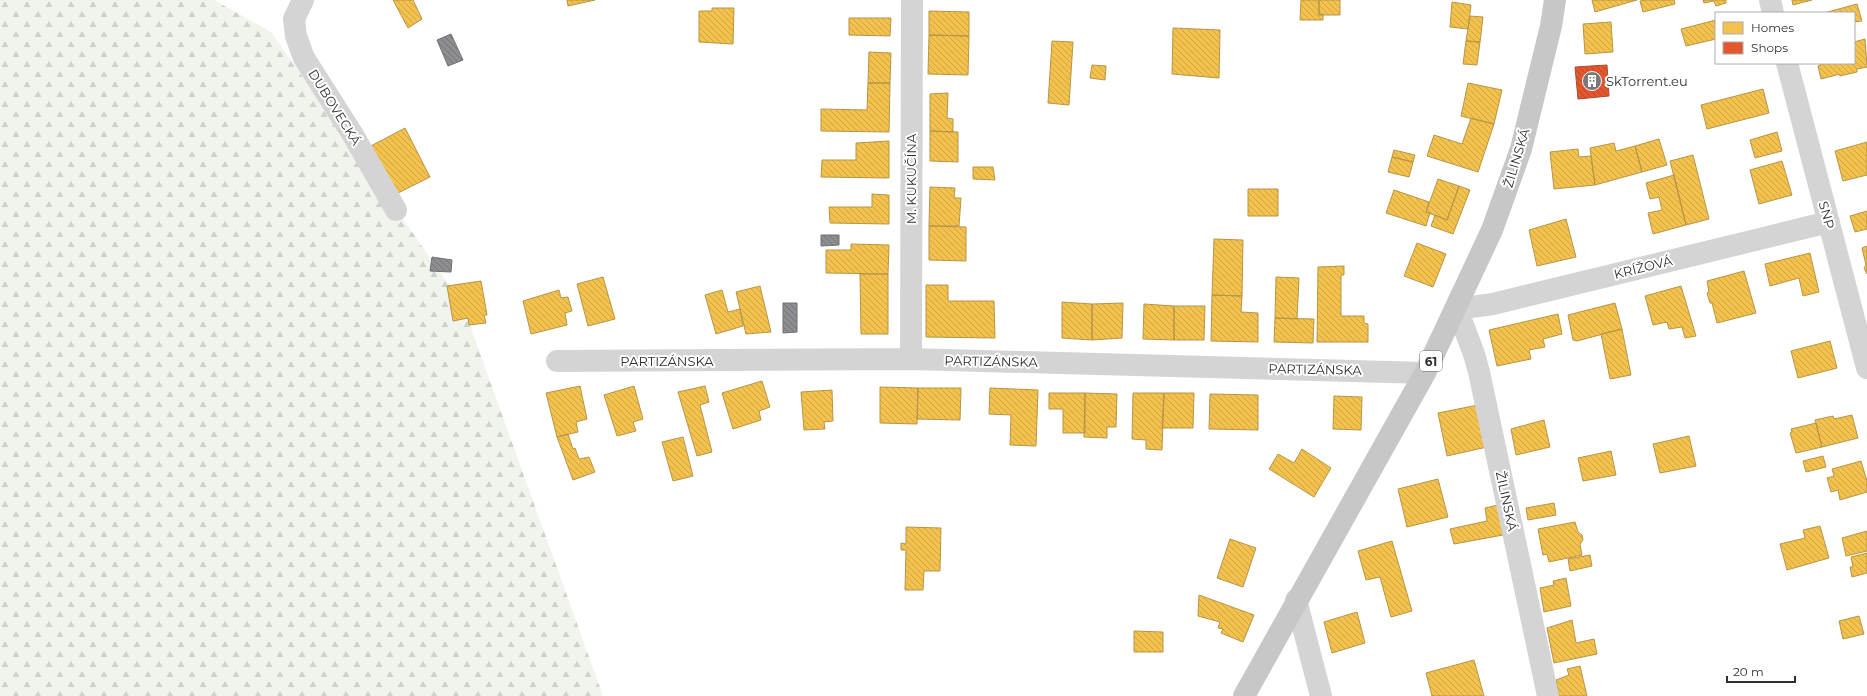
<svg xmlns="http://www.w3.org/2000/svg" width="1867" height="696" font-family="Montserrat,sans-serif">
<style>
.forest{fill:url(#forest-firs)}
.homes{fill:url(#homes-back-hatch);stroke:#b89545}
.shops{fill:url(#shops-back-hatch);stroke:#ae4b2e}
.industry{fill:url(#industry-back-hatch);stroke:#717174}
.lines{fill:none;stroke-linecap:round;stroke-linejoin:round}
.minor{stroke:#d4d4d4;stroke-width:22}
.primary{stroke:#c7c7c7;stroke-width:22}
.labels{text-anchor:middle;dominant-baseline:central;stroke-width:4;stroke-linejoin:round;paint-order:stroke}
.shield{fill:#fff;stroke:#6d6d6d;stroke-width:1}
.shield-label{font-size:12px;font-weight:bold;fill:#2f2f2f}
.poi-label{font-size:13px;fill:#2f2f2f;stroke:#fff;text-anchor:start}
.street-label{font-size:13px;fill:#2f2f2f;stroke:#fff}
</style>
<defs>
<pattern id="forest-firs" width="22" height="20" patternUnits="userSpaceOnUse"><rect width="22" height="20" fill="#f1f4ed"/><path d="M5 1l3.5 6h-7zM16 11l3.5 6h-7z" fill="#cfd2cc"/></pattern>
<pattern id="homes-back-hatch" width="6" height="6" patternUnits="userSpaceOnUse"><rect width="6" height="6" fill="#f2c14e"/><path d="M-1 5l2 2M0 0l6 6M5-1l2 2" fill="none" stroke="#d0a644"/></pattern>
<pattern id="shops-back-hatch" width="6" height="6" patternUnits="userSpaceOnUse"><rect width="6" height="6" fill="#e4572e"/><path d="M-1 5l2 2M0 0l6 6M5-1l2 2" fill="none" stroke="#b94828"/></pattern>
<pattern id="industry-back-hatch" width="6" height="6" patternUnits="userSpaceOnUse"><rect width="6" height="6" fill="#8d8d92"/><path d="M-1 5l2 2M0 0l6 6M5-1l2 2" fill="none" stroke="#747478"/></pattern>
</defs>
<rect width="100%" height="100%" fill="#fff"/>
<path class="forest" d="M0 0H214L271 32 462 303 603 696H0Z"/>
<path class="homes" d="M393 0H413L422 19 408 28Z
M567 0H595L568 6Z
M1301 0H1319V15L1323 14V20H1300Z
M1319 0H1340V15H1319Z
M1592 0H1637L1595 12Z
M1646 0H1674L1675 4 1643 12 1640 1Z
M1703 0H1726V3L1716 6 1714 1 1704 3Z
M1792 0H1812L1793 5Z
M1452 2 1471 5 1468 29 1450 27Z
M1857 4 1862 21 1854 22V13H1824Z
M712 8H734L733 44 699 42V11H712Z
M929 11 969 12V36L929 35Z
M1470 16 1483 17 1480 42 1466 41Z
M849 18H891L890 36 849 35Z
M1716 20V39L1686 46 1681 29Z
M1611 22 1613 52 1585 54 1583 24Z
M1173 28 1220 30 1219 78 1172 74Z
M929 35 969 36 968 75 928 74Z
M1865 39 1867 67 1857 69V72L1840 76V74L1821 79 1818 66 1821 65 1820 63H1854V42Z
M1052 41 1073 42 1069 105 1048 103Z
M1466 41 1480 42 1477 65 1463 64Z
M869 52 891 53 890 83H868Z
M1092 65 1106 66 1105 80 1090 78Z
M868 83H890L889 132 821 131V109L867 110Z
M1468 83 1502 90 1494 124 1461 116Z
M1763 89 1769 113 1707 129 1701 105Z
M948 93 947 118 953 119V132L930 131V94Z
M1471 118 1494 124 1478 172 1427 156 1434 135 1462 144Z
M405 128 430 177 392 196 367 148Z
M930 131 958 132V162L930 161Z
M1777 132 1782 151 1755 158 1750 140Z
M1659 139 1667 165 1642 172 1635 146Z
M889 141V178L821 177 822 160H856V143Z
M1867 142V175L1843 181 1835 151Z
M1614 143 1616 151 1635 146 1642 172 1595 185 1590 148Z
M1578 149 1579 157 1591 156 1595 185 1554 189 1550 152Z
M1394 150 1415 155 1413 162 1392 157Z
M1693 155 1709 219 1686 225 1670 161Z
M1392 157 1413 162 1409 177 1388 172Z
M1782 161 1792 195 1759 204 1750 170Z
M973 167H993L995 180 973 179Z
M1674 175 1686 225 1653 234 1648 213 1662 210 1659 197 1650 199 1646 183Z
M1438 179 1459 186 1447 220 1426 212Z
M1459 186 1470 190 1453 234 1431 226 1435 215 1447 220Z
M930 187 955 188 954 198H961L959 226H929Z
M1248 189H1278V216H1248Z
M1394 190 1429 202 1426 212 1430 213 1426 226 1386 213Z
M872 194 889 195V224L830 223 829 207H872Z
M1867 211V229L1855 232 1850 216Z
M1566 219 1576 257 1537 266 1529 230Z
M929 226 966 227V261L929 260Z
M1214 239 1243 240 1242 296 1212 295Z
M1417 243 1446 254 1433 287 1404 276Z
M851 244 889 245 888 274 826 273V250H851Z
M1867 246V274L1864 268 1866 265 1862 248Z
M1810 253 1819 292 1803 296 1799 278 1770 286 1765 264Z
M1344 266V275H1341V316H1364V323L1368 324V342H1317L1318 267Z
M1744 271 1756 313 1717 323 1712 303H1710L1707 293 1709 292 1707 281Z
M860 274H888V334H861Z
M603 277 615 319 588 326 577 284Z
M1276 277 1299 278 1297 319 1275 318Z
M481 281 487 315H484L486 323 469 325 468 318 453 321 447 286Z
M926 285H948V301H994L995 338 926 337Z
M760 286 771 332 746 334 736 292Z
M1681 286 1696 336 1685 338 1682 327 1669 329 1667 322 1653 325 1645 296Z
M559 290 561 298 568 297 572 311 565 313 567 325 531 334 523 301Z
M722 290 728 312 740 309 743 326 716 334 705 295Z
M1212 295 1242 296 1241 312 1258 313V342L1211 341Z
M1062 302 1092 304V340L1062 338Z
M1123 303 1122 338 1092 340V304Z
M1615 303 1622 329 1577 341 1573 340 1568 315Z
M1144 304 1174 306V340L1143 339Z
M1174 306H1205L1204 340H1174Z
M1558 314 1562 334 1543 339 1545 347 1529 350 1531 359 1497 366 1489 330Z
M1275 318 1314 319 1313 343 1274 342Z
M1622 329 1631 375 1610 379 1601 334Z
M1830 341 1837 368 1798 378 1791 351Z
M762 381 770 407 759 411 761 420 733 429 722 393Z
M580 386 587 419 576 422 578 432 557 437 546 393Z
M634 386 643 419 633 422 636 431 617 436 604 395Z
M705 386 709 402 700 405 712 452 697 456 678 392Z
M880 387 918 388 917 424 880 423Z
M918 388H961L960 420 917 419Z
M990 388 1038 390 1036 446 1010 445 1011 415 989 414Z
M832 390 833 421 824 422 825 429 804 430 801 392Z
M1049 393H1085V433H1063V409H1049Z
M1085 393 1117 394 1116 427H1107V438L1084 437Z
M1133 393H1164L1162 450 1146 449V440L1132 439Z
M1164 393H1194L1193 428H1162Z
M1210 394 1258 395V430L1209 429Z
M1334 396 1362 397 1361 430 1333 429Z
M1478 405 1487 447 1447 456 1438 413Z
M1852 415 1858 438 1822 447 1815 420 1833 416 1834 419Z
M1544 420 1550 447 1516 455 1511 429Z
M1816 423 1822 447 1796 453 1790 433 1792 432 1791 429Z
M568 434 573 449 575 448 579 459 589 457 595 472 573 480 557 437Z
M1689 436 1696 466 1660 473 1653 444Z
M683 437 693 476 673 481 662 442Z
M1302 449 1331 468 1314 497 1269 469 1278 454 1294 463Z
M1611 451 1616 475 1583 481 1578 458Z
M1823 456 1826 467 1806 472 1803 461Z
M1861 461 1867 481V492L1840 500 1838 490 1831 492 1827 478 1834 476 1832 469Z
M1438 479 1448 517 1407 527 1398 489Z
M1554 503 1556 515 1528 520 1526 508Z
M1498 505 1503 535 1454 544 1450 529 1487 521 1485 508Z
M1575 522 1578 532 1582 535 1583 540 1580 544 1582 555 1549 562 1547 554 1543 555 1538 529Z
M1820 526 1829 558 1787 570 1780 544 1805 538 1803 530Z
M906 527 941 528 940 571H924L923 590H905L906 550H901V543L906 544Z
M1867 531V551L1846 556 1842 538Z
M1230 539 1256 548 1243 587 1217 578Z
M1392 541 1412 611 1391 617 1380 577 1366 580 1358 551Z
M1867 553V573L1852 577 1850 567H1853L1851 557Z
M1590 555 1592 566 1570 571 1568 559Z
M1566 578 1571 606 1544 612 1540 588 1554 585 1553 581Z
M1199 595 1254 615 1243 642 1221 633 1223 629 1218 628 1220 622 1198 616Z
M1357 612 1365 643 1332 653 1324 622Z
M1859 616 1864 634 1843 639 1839 621Z
M1572 620 1576 643 1594 639 1597 654 1554 663 1547 628Z
M1134 631 1163 632V652H1134Z
M1474 660 1484 696H1432L1426 673Z
M1580 666 1587 696H1559L1556 680 1569 675 1567 669Z"/>
<path class="shops" d="M1607 65 1609 96 1578 99 1575 67Z"/>
<path class="industry" d="M451 34 463 60 448 66 437 40Z
M821 235H839V245L821 246Z
M432 257 452 260 451 272 430 271Z
M783 303H797V332L783 333Z"/>
<g class="lines">
<path class="minor" d="M303 0 294 19 296 36 304 58 353 135 396 210
M1770 0 1773 13
M1787 63 1867 368
M911 359 912 0
M557 361 911 359 1425 373
M1296 600 1321 696
M1548 696 1479 372 1474 354 1457 309 1493 304 1829 222"/>
<path class="primary" d="M1244 696 1425 373 1492 230 1521 149 1551 26 1555 0"/>
</g>
<defs>
<symbol id="building-disc" viewBox="-11 -11 22 22"><circle r="9.5" fill="#787878" stroke="#fff"/><path d="M-4-6H4V6H1V3H-1V6H-4ZM-2.5-4.3h1.7v1.8h-1.7ZM.8-4.3h1.7v1.8H.8ZM-2.5-1h1.7V.8h-1.7ZM.8-1h1.7V.8H.8Z" fill="#fff"/></symbol>
</defs>
<g fill-rule="evenodd">
<use href="#building-disc" x="1581" y="70" width="22" height="22"/>
</g>
<g class="labels">
<rect class="shield" x="1420" y="351" width="22" height="20" rx="3"/>
<g class="shield-label">
<text x="1431" y="361">61</text>
</g>
<g class="poi-label">
<text x="1606" y="81">SkTorrent.eu</text>
</g>
<g class="street-label">
<text transform="translate(335 107) rotate(58)">DUBOVECKÁ</text>
<text transform="translate(1516 158) rotate(-73)">ŽILINSKÁ</text>
<text transform="translate(911 179) rotate(-90)">M. KUKUČÍNA</text>
<text transform="translate(1827 215) rotate(75)">SNP</text>
<text transform="translate(1643 267) rotate(-14)">KRÍŽOVÁ</text>
<text x="667" y="361">PARTIZÁNSKA</text>
<text transform="translate(991 361) rotate(1)">PARTIZÁNSKA</text>
<text transform="translate(1315 369) rotate(1)">PARTIZÁNSKA</text>
<text transform="translate(1507 501) rotate(78)">ŽILINSKÁ</text>
</g>
</g>
<rect x="1715" y="12" width="140" height="52" fill="#ffffff" stroke="#acacac"/>
<rect x="1723" y="22" width="20" height="12" fill="#f2c14e" stroke="#acacac"/>
<text x="1751" y="32" font-size="12" fill="#2f2f2f">Homes</text>
<rect x="1723" y="42" width="20" height="12" fill="#e4572e" stroke="#acacac"/>
<text x="1751" y="52" font-size="12" fill="#2f2f2f">Shops</text>
<path d="M1727 676v6h68v-6" fill="none" stroke="#2f2f2f" stroke-width="2"/>
<text x="1733" y="676" font-size="12" fill="#2f2f2f" stroke="#ffffff" stroke-width="3" paint-order="stroke">20 m</text>
</svg>
